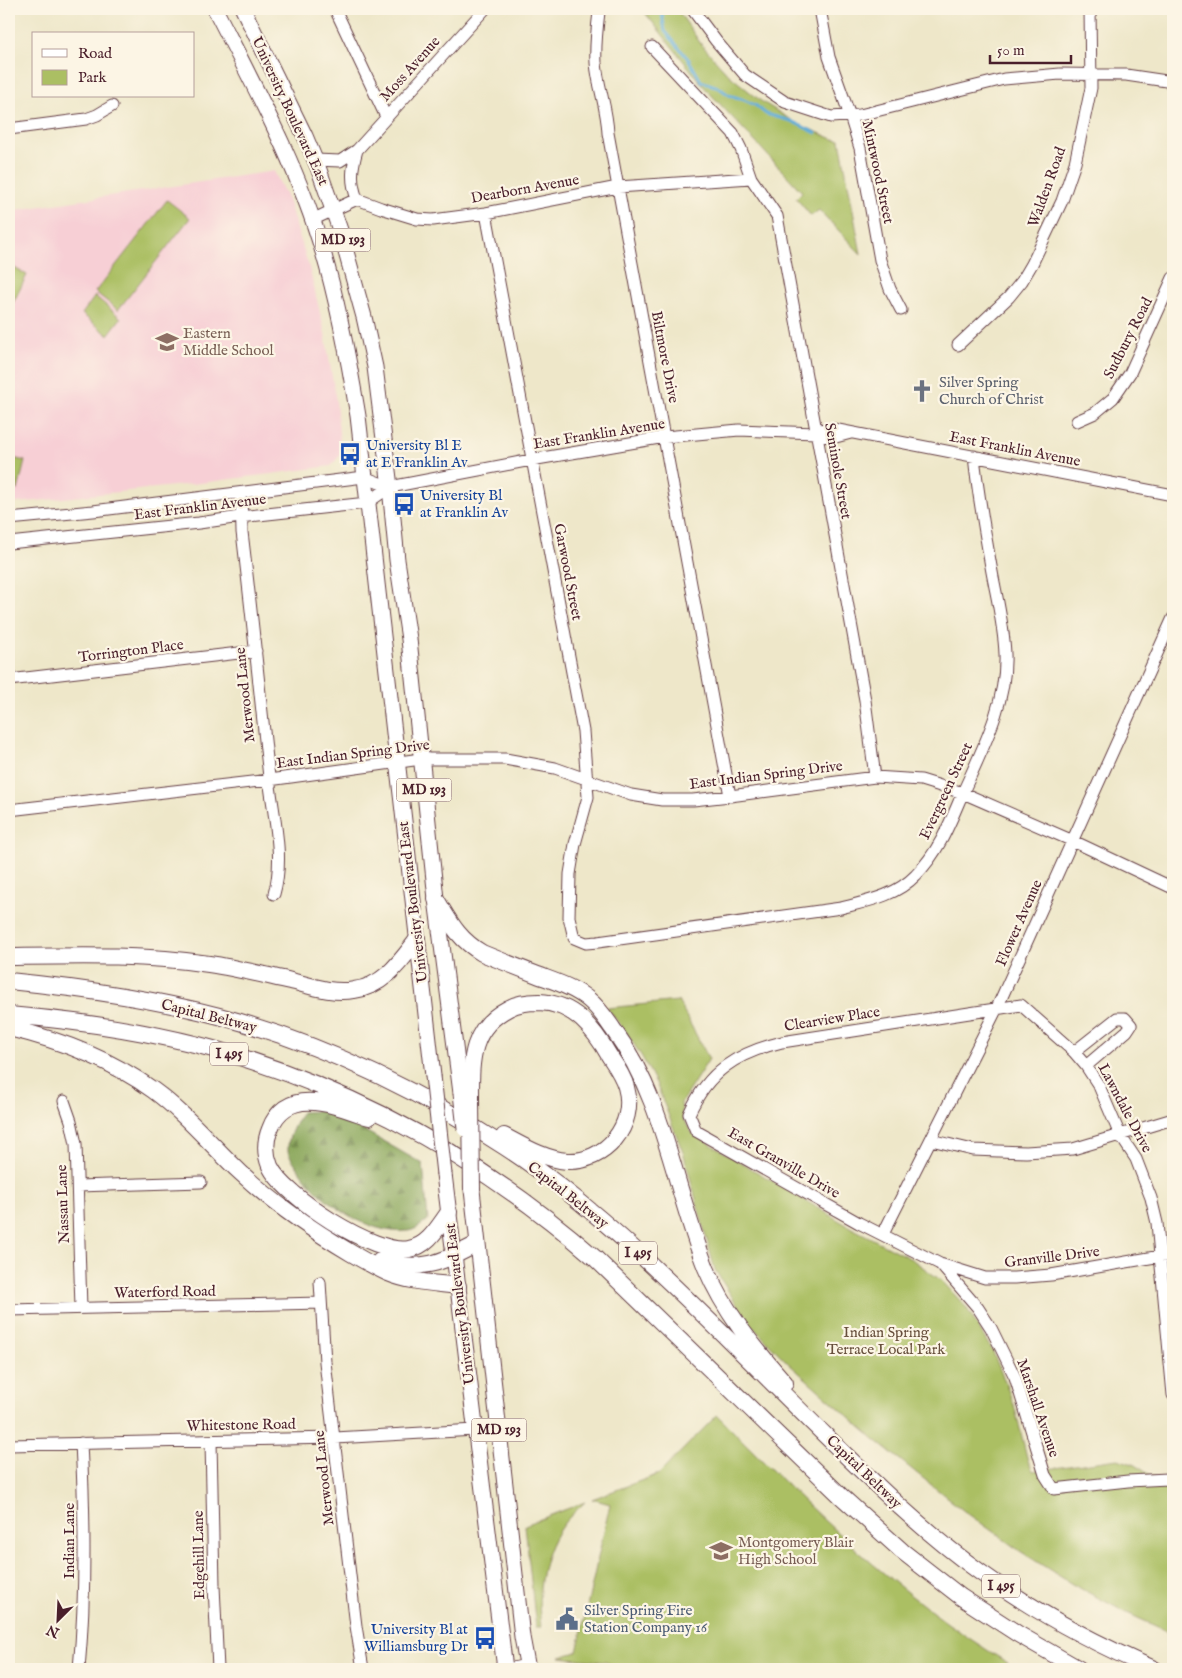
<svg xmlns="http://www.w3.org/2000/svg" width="1182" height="1678" font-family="'IM FELL English',serif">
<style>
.built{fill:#f7cfd5}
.forest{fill:url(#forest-firs);stroke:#696242}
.park{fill:#abbf63;stroke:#7a6f47}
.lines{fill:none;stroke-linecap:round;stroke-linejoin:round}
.stream{stroke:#63afdc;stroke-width:3}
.minor-casing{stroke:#633d43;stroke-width:13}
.major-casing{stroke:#633d43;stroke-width:17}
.highway-casing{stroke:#633d43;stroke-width:18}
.minor{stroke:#fff;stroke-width:11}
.major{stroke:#fff;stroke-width:15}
.highway{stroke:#fff;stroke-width:16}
.major-bridge-casing{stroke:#633d43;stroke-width:17;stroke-linecap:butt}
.highway-bridge-casing{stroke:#633d43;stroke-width:18;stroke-linecap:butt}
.major-bridge{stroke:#fff;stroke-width:15}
.highway-bridge{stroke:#fff;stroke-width:16}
.labels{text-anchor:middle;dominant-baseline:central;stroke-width:4.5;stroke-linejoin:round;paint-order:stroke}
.shield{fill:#fcf5e5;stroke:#7f5f63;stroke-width:1}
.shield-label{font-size:14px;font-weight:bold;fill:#4a1f2b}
.street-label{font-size:15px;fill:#4a1f2b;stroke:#fcf5e5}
.education-label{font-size:15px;fill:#785e54;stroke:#fcf5e5;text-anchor:start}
.worship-label{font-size:15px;fill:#5b616d;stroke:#fcf5e5;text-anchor:start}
.transit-label{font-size:15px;fill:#164399;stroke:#fcf5e5;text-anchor:start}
.park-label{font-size:15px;fill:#674f3c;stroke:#fcf5e5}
.service-label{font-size:15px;fill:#4e5e75;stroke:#fcf5e5;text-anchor:start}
</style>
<defs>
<pattern id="forest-firs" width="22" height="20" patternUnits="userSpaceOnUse" patternTransform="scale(1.25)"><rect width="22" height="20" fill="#88a659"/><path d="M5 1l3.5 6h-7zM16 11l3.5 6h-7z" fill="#71874a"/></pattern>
</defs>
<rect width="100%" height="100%" fill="#fcf5e5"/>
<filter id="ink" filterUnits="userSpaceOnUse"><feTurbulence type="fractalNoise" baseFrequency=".02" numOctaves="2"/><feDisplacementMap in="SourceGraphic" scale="10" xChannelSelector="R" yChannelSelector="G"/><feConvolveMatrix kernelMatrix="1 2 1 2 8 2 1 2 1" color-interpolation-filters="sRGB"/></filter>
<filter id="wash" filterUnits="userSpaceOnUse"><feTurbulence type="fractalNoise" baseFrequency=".0096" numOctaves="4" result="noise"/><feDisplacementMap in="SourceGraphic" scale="20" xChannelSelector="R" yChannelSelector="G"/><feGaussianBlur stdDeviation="1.12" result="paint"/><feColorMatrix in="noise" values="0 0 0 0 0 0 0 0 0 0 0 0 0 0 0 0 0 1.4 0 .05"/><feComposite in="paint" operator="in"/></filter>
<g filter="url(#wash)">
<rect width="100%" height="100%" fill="#eee7c9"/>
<path class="built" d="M274 171 288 200 309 267 325 333 336 401 341 454 331 466 201 483 9 504V211Z"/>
<path class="forest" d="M324 1111 362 1129 423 1164 428 1220C423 1224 416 1230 408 1231 368 1236 318 1200 298 1168 295 1163 289 1156 288 1151 287 1137 295 1124 302 1112Z"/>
<path class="park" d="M642 9H677L701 44 729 75 761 101 796 123 833 139 840 140 861 254 819 210 811 216 796 198 802 192 704 87Z
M167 200 190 218 118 310 95 292Z
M9 265 27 275 9 311Z
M95 296 121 318 108 335 82 314Z
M9 457 25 461 18 490 9 487Z
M678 1001 709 1059 681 1103 683 1119 693 1134 850 1227 913 1260 942 1281 966 1307 993 1352 1014 1405 1028 1461 1033 1471 1118 1459 1133 1464 1173 1489V1634L1127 1613 1072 1584 1020 1551 964 1511 874 1439 788 1363 748 1322 715 1270 684 1155 656 1083 642 1057 626 1032 607 1008Z
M717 1415C807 1506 898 1597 1008 1663L1005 1669H624L605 1662 560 1657 577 1652 610 1504 592 1499 659 1474Z
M585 1502C578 1509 571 1515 565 1522 542 1551 536 1591 541 1627L536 1628 525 1525Z"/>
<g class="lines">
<path class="stream" d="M661 9 665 31 689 60 701 81 718 87 729 95 742 99 755 105 766 114 791 121 816 133"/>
</g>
</g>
<g filter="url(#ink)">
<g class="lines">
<defs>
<path id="minor" d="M335 9 386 117
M692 9 716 41 745 75 785 102 831 117 860 115 1004 79 1060 74 1126 75 1173 82
M820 9 829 57 850 116 860 148 880 260 890 289 901 310
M599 12C597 28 595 46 596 63 598 87 607 108 608 133L730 796
M652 47 733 133 741 149 751 178 777 216 865 700 875 777
M9 129 86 119 97 115 112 106
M315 160 340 161 357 150
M357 199C350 180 352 168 357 150L485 9
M486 213 583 731 588 797 575 844 570 874 569 917 574 938 586 943 598 942 841 908C868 901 896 896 916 875 940 851 951 820 964 790 983 748 1007 702 1005 654 1004 626 997 599 992 572 985 533 978 495 974 456
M312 220 357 199 381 208 417 219 433 220 486 213 618 187 751 178
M958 345 1009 297 1022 281 1032 264 1062 201 1075 163 1091 88 1090 9
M1077 421 1095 413 1113 398 1130 373 1173 278
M817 432 824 429H833L1173 495
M241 493 242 532C252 614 260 696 269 777 273 816 285 856 274 894
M9 519 93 511 364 477 390 487
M9 543 199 523 240 517 367 503 390 487 531 460 665 437 739 430 816 433 832 438 851 433
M9 680 256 651
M9 810 269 780 421 759H505L555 768 631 795 662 800H693L730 796 875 777 921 780 963 793 1073 841 1173 888
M1074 1052 1117 1018H1125L1131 1025 1127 1031 1086 1066
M64 1101 71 1121 76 1144 81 1308
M931 1140 973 1150 1026 1152 1073 1149 1173 1119
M78 1186 201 1182
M883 1234 996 1010 1173 618
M1173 1255 1161 1256 1051 1275 1014 1278H985L940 1264 859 1223 696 1131 689 1114C708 1071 737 1053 782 1042L1021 1005 1074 1052 1086 1066 1099 1086 1120 1135 1136 1159 1151 1198 1157 1223 1173 1395
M940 1264 978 1308 991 1328 1015 1377 1045 1475 1054 1489 1128 1481 1168 1479 1173 1481
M320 1282 325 1362 356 1626 363 1669
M9 1310 321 1303
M211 1441 214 1586 218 1669
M9 1445 335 1438 475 1430
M79 1669C86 1594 85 1519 81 1443
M508 1669 527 1665"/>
<path id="major" d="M215 9C255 88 298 166 323 252 339 306 349 361 358 416L433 1076
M243 9 305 136 318 167 340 230 364 317 375 367 390 487 397 560 409 639 436 899 461 1093
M444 1174 505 1669
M472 1190 522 1637 528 1669"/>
<path id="highway" d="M436 899C450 922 458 939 482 953 499 960 517 967 535 974 553 981 574 987 589 1000 599 1008 606 1019 613 1029 665 1100 674 1188 706 1268 724 1311 754 1348 785 1383
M9 957C76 956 142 954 209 964 237 968 264 975 291 981 311 986 333 994 354 990 384 986 400 962 417 940
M9 981C79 988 150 998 219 1016 320 1043 417 1089 505 1147 562 1184 615 1230 664 1277 719 1329 772 1383 826 1436 875 1484 924 1532 980 1572 1034 1611 1093 1643 1154 1669
M9 1015C79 1021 150 1031 217 1050 358 1091 485 1162 595 1258L842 1497 902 1551 961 1597 1018 1634 1079 1669
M9 1028C60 1040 110 1059 153 1090 186 1114 212 1146 241 1173 274 1204 312 1230 351 1253 363 1260 375 1267 388 1273 409 1282 435 1283 458 1286
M471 1099C471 1060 470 1028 509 1008 518 1003 529 1002 539 1002 574 1003 594 1029 610 1057 616 1066 623 1076 626 1087 637 1125 605 1163 567 1161 544 1159 523 1146 504 1136
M369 1117C336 1106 287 1084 270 1129 265 1141 265 1154 270 1166 283 1196 376 1256 409 1249 428 1246 438 1227 449 1212
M380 1261C422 1272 441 1263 477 1244"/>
</defs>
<use href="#minor" class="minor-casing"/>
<use href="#major" class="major-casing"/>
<use href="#highway" class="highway-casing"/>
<use href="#minor" class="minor"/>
<use href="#major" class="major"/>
<use href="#highway" class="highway"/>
<defs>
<path id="major-bridge" d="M433 1076 444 1174
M461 1093 465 1129"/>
<path id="highway-bridge" d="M471 1099 472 1190"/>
</defs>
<use href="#major-bridge" class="major-bridge-casing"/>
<use href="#highway-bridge" class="highway-bridge-casing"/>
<use href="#major-bridge" class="major-bridge"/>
<use href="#highway-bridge" class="highway-bridge"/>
</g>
</g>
<defs>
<symbol id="school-bare" viewBox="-9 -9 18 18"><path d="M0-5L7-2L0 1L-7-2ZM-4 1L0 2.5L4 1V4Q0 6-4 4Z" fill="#8d6e63" stroke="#fcf5e5" stroke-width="2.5" paint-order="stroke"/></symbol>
<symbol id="church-bare" viewBox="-9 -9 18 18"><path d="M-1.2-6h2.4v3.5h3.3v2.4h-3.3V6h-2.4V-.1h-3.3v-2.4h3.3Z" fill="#6b7280" stroke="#fcf5e5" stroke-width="2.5" paint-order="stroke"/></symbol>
<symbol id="bus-bare" viewBox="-9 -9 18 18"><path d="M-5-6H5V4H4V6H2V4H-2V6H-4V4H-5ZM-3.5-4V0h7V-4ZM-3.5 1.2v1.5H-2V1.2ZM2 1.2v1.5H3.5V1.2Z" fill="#1a4fb4" stroke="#fcf5e5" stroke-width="2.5" paint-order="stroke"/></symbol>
<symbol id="civic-bare" viewBox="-9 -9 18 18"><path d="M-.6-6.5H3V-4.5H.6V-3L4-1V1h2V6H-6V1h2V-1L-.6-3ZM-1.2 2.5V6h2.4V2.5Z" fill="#5c6f8a" stroke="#fcf5e5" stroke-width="2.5" paint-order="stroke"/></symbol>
</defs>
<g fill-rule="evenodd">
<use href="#school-bare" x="151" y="326" width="32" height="32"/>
<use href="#church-bare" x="906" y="375" width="32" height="32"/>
<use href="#bus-bare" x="334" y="438" width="32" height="32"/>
<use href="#bus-bare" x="388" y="488" width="32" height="32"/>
<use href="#school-bare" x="705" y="1535" width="32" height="32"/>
<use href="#civic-bare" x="551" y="1603" width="32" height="32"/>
<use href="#bus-bare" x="469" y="1622" width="32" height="32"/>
</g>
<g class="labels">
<g class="shield">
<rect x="315.5" y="228.5" width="55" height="23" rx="4"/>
<rect x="396.5" y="778.5" width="55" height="23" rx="4"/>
<rect x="210" y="1042.5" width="38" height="23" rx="4"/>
<rect x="619" y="1241.5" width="38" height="23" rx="4"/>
<rect x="471.5" y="1418.5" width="55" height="23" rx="4"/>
<rect x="982" y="1574.5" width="38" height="23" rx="4"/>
</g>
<g class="shield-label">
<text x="343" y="240">MD 193</text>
<text x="424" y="790">MD 193</text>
<text x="229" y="1054">I 495</text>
<text x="638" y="1253">I 495</text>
<text x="499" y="1430">MD 193</text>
<text x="1001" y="1586">I 495</text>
</g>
<g class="street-label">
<text transform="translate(410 69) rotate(-48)">Moss Avenue</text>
<text transform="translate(290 111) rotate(65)">University Boulevard East</text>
<text transform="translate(878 172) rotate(78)">Mintwood Street</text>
<text transform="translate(1047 187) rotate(-70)">Walden Road</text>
<text transform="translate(525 189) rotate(-10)">Dearborn Avenue</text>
<text transform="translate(1128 338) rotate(-63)">Sudbury Road</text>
<text transform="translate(665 357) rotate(79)">Biltmore Drive</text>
<text transform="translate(599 434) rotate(-9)">East Franklin Avenue</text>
<text transform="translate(1015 449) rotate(11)">East Franklin Avenue</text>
<text transform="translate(838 471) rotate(80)">Seminole Street</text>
<text transform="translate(200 507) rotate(-7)">East Franklin Avenue</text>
<text transform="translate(568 572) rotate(79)">Garwood Street</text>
<text transform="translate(131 651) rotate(-7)">Torrington Place</text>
<text transform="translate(245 695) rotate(-96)">Merwood Lane</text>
<text transform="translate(353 754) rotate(-7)">East Indian Spring Drive</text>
<text transform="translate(766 775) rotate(-7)">East Indian Spring Drive</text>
<text transform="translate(946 791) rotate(-65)">Evergreen Street</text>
<text transform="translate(413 902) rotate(-97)">University Boulevard East</text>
<text transform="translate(1019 923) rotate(-66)">Flower Avenue</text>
<text transform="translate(209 1016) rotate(14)">Capital Beltway</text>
<text transform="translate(832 1019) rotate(-9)">Clearview Place</text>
<text transform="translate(1125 1108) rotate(62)">Lawndale Drive</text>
<text transform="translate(784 1163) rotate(30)">East Granville Drive</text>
<text transform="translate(568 1195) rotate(38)">Capital Beltway</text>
<text transform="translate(63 1204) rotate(-92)">Nassau Lane</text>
<text transform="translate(1052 1257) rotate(-7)">Granville Drive</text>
<text transform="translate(165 1292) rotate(-1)">Waterford Road</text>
<text transform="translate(460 1304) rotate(-97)">University Boulevard East</text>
<text transform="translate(1038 1408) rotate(71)">Marshall Avenue</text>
<text transform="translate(241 1425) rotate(-1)">Whitestone Road</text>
<text transform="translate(864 1472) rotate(44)">Capital Beltway</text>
<text transform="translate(324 1478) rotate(-96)">Merwood Lane</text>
<text transform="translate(69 1541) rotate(-90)">Indian Lane</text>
<text transform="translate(199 1555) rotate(-91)">Edgehill Lane</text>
</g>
<g class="education-label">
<text x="183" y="333">Eastern<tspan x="183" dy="17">Middle School</tspan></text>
<text x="738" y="1542">Montgomery Blair<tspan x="738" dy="17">High School</tspan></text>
</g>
<g class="worship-label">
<text x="939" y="382">Silver Spring<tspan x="939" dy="17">Church of Christ</tspan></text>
</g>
<g class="transit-label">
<text x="366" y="445">University Bl E<tspan x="366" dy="17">at E Franklin Av</tspan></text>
<text x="420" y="495">University Bl<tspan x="420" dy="17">at Franklin Av</tspan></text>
<text x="468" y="1629" text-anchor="end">University Bl at<tspan x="468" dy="17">Williamsburg Dr</tspan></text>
</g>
<g class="park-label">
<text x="886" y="1332">Indian Spring<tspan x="886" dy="17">Terrace Local Park</tspan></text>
</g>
<g class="service-label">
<text x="584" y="1610">Silver Spring Fire<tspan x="584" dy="17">Station Company 16</tspan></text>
</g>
</g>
<rect width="1182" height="1678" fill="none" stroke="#fcf5e5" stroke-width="30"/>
<rect x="32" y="32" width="162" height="65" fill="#fcf5e5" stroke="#b59f9b"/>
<rect x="42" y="49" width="25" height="8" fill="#ffffff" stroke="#b59f9b"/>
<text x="78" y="58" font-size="15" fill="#4a1f2b">Road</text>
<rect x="42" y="70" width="25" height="15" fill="#abbf63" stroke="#b59f9b"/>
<text x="78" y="82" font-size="15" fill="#4a1f2b">Park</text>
<g transform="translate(58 1620) rotate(204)" stroke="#fcf5e5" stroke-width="4" paint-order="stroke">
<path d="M0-4L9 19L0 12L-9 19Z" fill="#4a1f2b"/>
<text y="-8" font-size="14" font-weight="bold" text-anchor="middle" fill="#4a1f2b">N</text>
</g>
<path d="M990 55v8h81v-8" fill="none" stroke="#4a1f2b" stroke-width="2.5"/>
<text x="997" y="55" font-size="15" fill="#4a1f2b" stroke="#fcf5e5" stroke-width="4" paint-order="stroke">50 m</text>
</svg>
